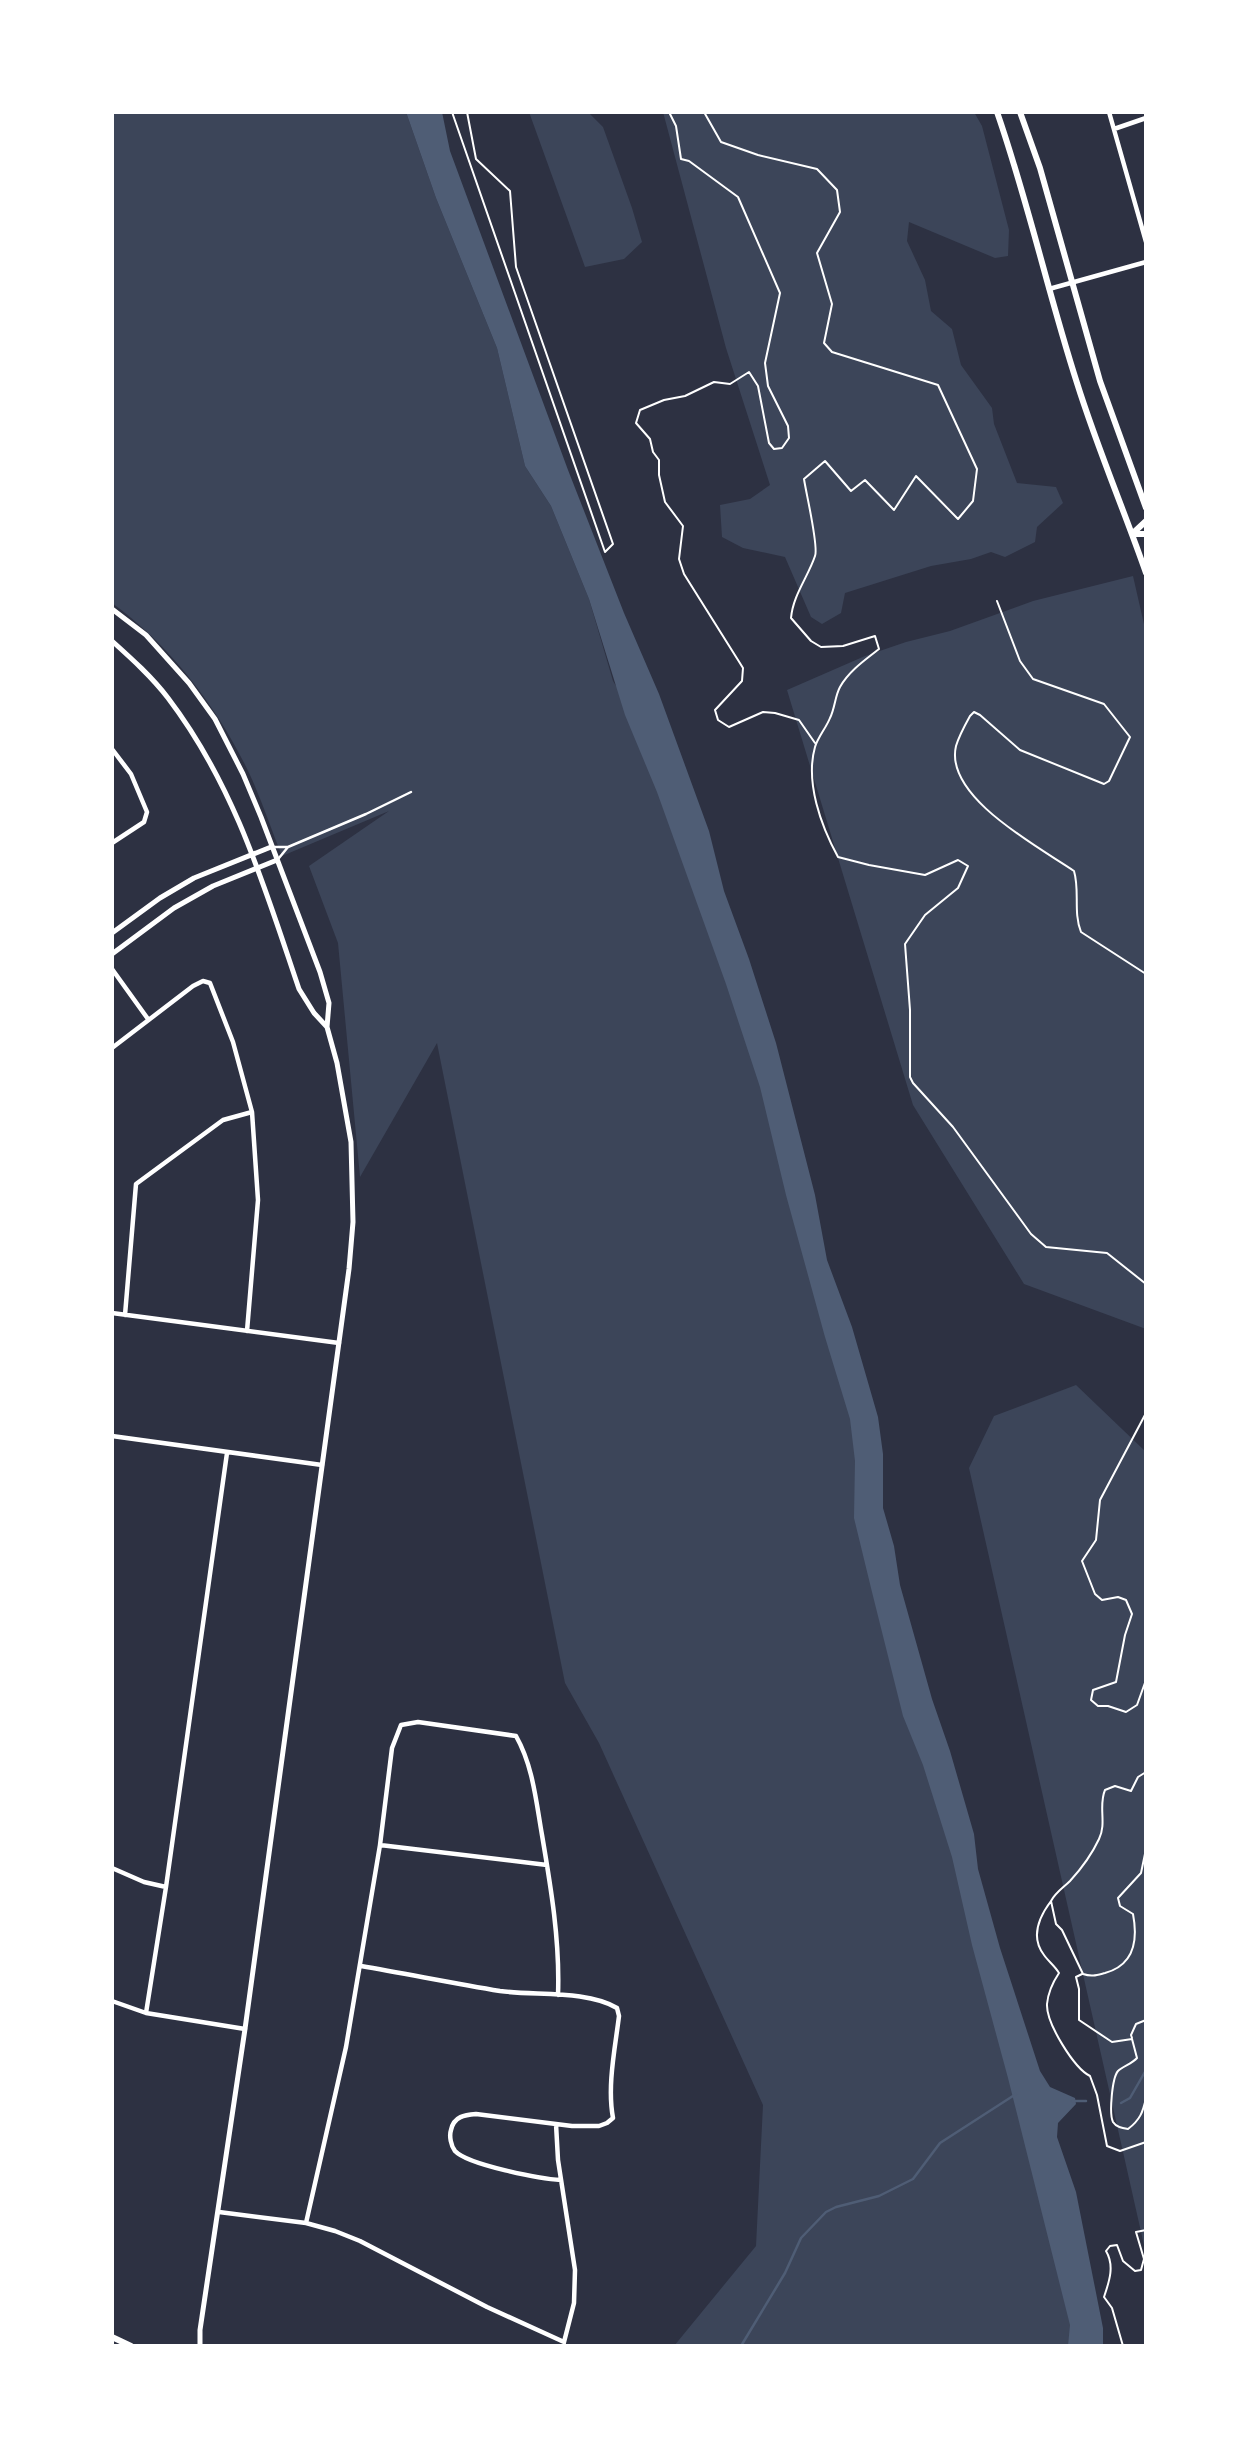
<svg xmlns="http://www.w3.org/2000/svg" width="1258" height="2458" font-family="'Golos Text',sans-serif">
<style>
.green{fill:#3c4559}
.water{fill:#4f5d75}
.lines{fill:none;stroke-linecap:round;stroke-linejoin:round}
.stream{stroke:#4f5d75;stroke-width:2.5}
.path{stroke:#fff;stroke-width:2}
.service{stroke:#fff;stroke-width:2.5}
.minor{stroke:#fff;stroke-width:4.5}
.tertiary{stroke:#fff;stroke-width:5}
.secondary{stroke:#fff;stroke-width:6}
</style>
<rect width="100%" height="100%" fill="#2d3142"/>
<path class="green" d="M112 112H406L436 198 497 348 525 466 551 506 589 599 613 681 632 712 810 1194 874 1531 957 1810 1081 2346H674L756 2246 763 2105 599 1743 565 1683 437 1043 360 1177 338 943 309 866 389 811 282 856C271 829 262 801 250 775 219 709 171 646 112 603Z
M529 112H588L603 127 632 208 642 242 624 259 585 267Z
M663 112H974L982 126 1009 230 1008 256 995 258 909 222 907 241 925 280 931 311 952 329 961 365 992 408 994 424 1017 483 1056 487 1063 503 1037 527 1035 542 1005 557 991 552 971 559 931 566 845 593 841 613 822 624 811 617 785 557 743 548 722 537 720 505 750 499 770 485 726 348Z
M1133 576 1146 633V1329L1024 1284 913 1105 787 690 865 656 906 642 950 631 1033 601Z
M1076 1385 1146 1452V2254L969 1468 994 1416Z"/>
<path class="water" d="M406 112H442L450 151 568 470 624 613 659 694 709 831 724 891 749 959 776 1043 815 1195 827 1260 852 1327 878 1417 883 1454V1508L894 1546 900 1585 932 1699 950 1751 974 1834 978 1869 1000 1948 1040 2071 1050 2087 1075 2098 1076 2104 1058 2123 1057 2137 1076 2192 1103 2328V2346H1068L1070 2325 1008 2078 972 1945 952 1857 923 1765 903 1716 872 1592 854 1518 855 1461 850 1419 825 1337 786 1195 760 1087 726 984 657 792 625 715 589 599 551 506 525 466 497 348 436 198Z"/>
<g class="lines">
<path class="stream" d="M1072 2101H1086
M1121 2103 1130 2098 1146 2070
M741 2346 785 2273 801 2238 826 2212 836 2207 879 2196 913 2179 940 2143 1016 2094"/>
<path class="path" d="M452 112 605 552 613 544 516 267 510 191 476 159 467 112
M669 112 676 126 681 159 689 161 738 197 780 293 765 363 768 386 788 426 789 438 782 448 774 449 769 443 758 386 749 372 730 384 714 382 685 396 664 400 640 410 636 423 650 439 653 452 659 460V475L665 502 683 526 679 559 684 574 743 668 742 681 715 710 718 720 729 727 763 712 775 713 799 720 815 743
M704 112 721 142 758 155 817 169 837 190 840 212 817 253 832 304 824 343 832 352 938 385 977 469 973 501 958 519 916 476 894 510 865 480 851 491 825 461 804 479C806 493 819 547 815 556 808 577 793 595 791 618L811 641 821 647 843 646 875 636 879 649C865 660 849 671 840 687 835 696 835 708 830 718 826 728 818 737 815 747 805 782 821 826 838 857L869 865 925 875 958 860 968 866 958 888 925 915 905 944 910 1010V1077L913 1083 953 1127 1031 1234 1046 1247 1107 1253 1146 1284
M997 601 1020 661 1033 679 1104 704 1130 737 1109 781 1104 784 1020 750 980 715 974 712 970 716C965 725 959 736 956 746 944 797 1039 847 1074 871 1080 891 1073 912 1081 932L1146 974
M1146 1413 1100 1500 1096 1540 1082 1561 1095 1594 1102 1600 1118 1597 1126 1600 1132 1614 1125 1635 1116 1682 1093 1690 1091 1700 1098 1706H1108L1126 1712 1137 1705 1146 1680
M1146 1772 1138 1777 1131 1791 1115 1786 1105 1790C1098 1806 1107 1823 1099 1839 1092 1854 1081 1869 1070 1881 1063 1888 1056 1892 1051 1901L1056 1924 1062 1930 1083 1974C1092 1977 1097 1975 1105 1973 1134 1965 1138 1940 1133 1914L1120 1906 1118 1898 1141 1873 1146 1849
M1051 1901C1039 1917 1030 1937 1044 1955 1048 1961 1055 1966 1059 1973 1053 1982 1048 1993 1047 2004 1046 2023 1074 2068 1090 2076L1097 2095 1107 2146 1120 2151 1146 2142
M1082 1974 1076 1977 1079 1989V2020L1112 2042 1132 2039 1137 2058C1132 2064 1123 2066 1118 2071 1112 2078 1109 2114 1113 2122 1116 2127 1122 2128 1128 2129 1140 2120 1143 2112 1146 2098
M1132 2038 1131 2035 1136 2024 1146 2020
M1123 2346 1112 2308 1104 2297C1109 2282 1115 2266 1106 2251L1110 2246 1117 2245 1123 2261 1135 2271 1141 2270 1144 2259 1136 2232 1146 2230"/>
<path class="service" d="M272 847H288L366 814 411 792
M279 858 288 847"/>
<path class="minor" d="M1109 112 1146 242
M1114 129 1146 118
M1049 289 1146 262
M112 749 131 774 147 812 144 822 112 843
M112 969 148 1019
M112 1048 193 986 203 981 210 983 233 1042 252 1112 258 1200 247 1331
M112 1313 339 1343
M125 1315 136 1184 223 1120 252 1112
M112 1436 322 1465
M380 1845 547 1865
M112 1868 144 1882 166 1887
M361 1966C407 1974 453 1983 500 1991 536 1996 586 1990 617 2008L619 2016C615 2049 607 2086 613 2118L607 2123 599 2126H572L476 2114C465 2115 454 2116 451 2130 449 2136 451 2146 455 2151 468 2165 541 2179 561 2180
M112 2001 146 2013 245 2029
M146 2013 166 1887 227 1453
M556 2124 558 2160 575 2270 574 2303 563 2346
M219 2212 306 2223 335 2231 360 2241 487 2307 564 2342
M306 2223 346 2047 380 1845 392 1748 401 1725 418 1722 516 1736C533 1766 536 1801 542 1835 551 1888 560 1941 558 1995"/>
<path class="tertiary" d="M112 609 146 635 189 683 215 719 243 774 261 817 320 972 329 1003 327 1027 337 1063 351 1142 353 1222 349 1269 245 2029 200 2330V2346
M112 641C132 659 152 677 168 698 235 786 264 886 299 989L314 1013 327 1027
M112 933 160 898 194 878 271 847
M112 954 174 908 213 886 277 860"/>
<path class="secondary" d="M997 112C1028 201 1048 293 1077 383 1097 447 1124 510 1146 573
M1020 112 1040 168 1100 381 1146 508
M1132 534 1146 521
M1132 534H1146
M112 2337 131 2346"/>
</g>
<rect width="1258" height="2458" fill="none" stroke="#ffffff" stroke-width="228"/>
</svg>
